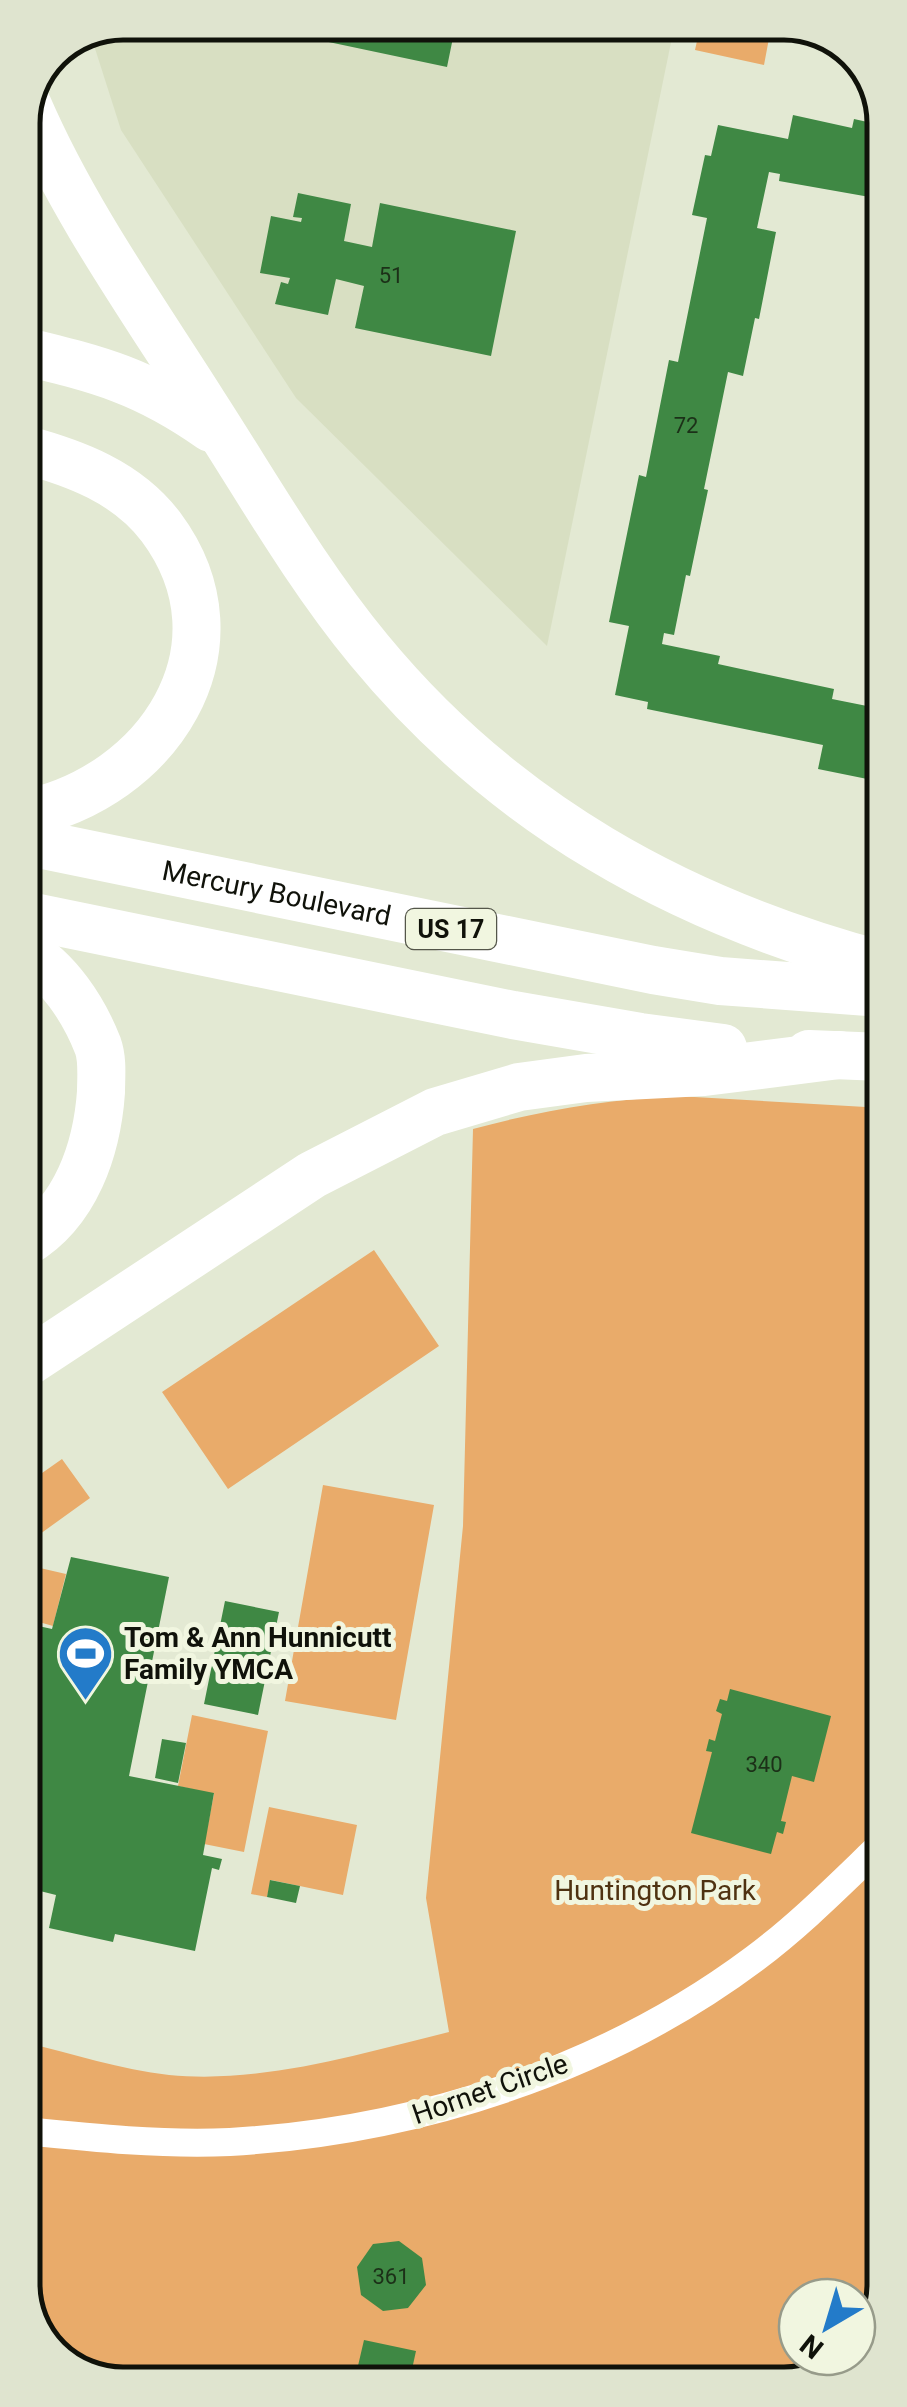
<svg xmlns="http://www.w3.org/2000/svg" width="907" height="2407" font-family="Roboto,sans-serif">
<style>
.built{fill:#d8dfc2}
.green{fill:#e9ab6a}
.building{fill:#3f8844}
.lines{fill:none;stroke-linecap:round;stroke-linejoin:round}
.minor{stroke:#fff;stroke-width:28}
.trunk{stroke:#fff;stroke-width:48}
.labels{text-anchor:middle;dominant-baseline:central;stroke-width:10;stroke-linejoin:round;paint-order:stroke}
.number-label{font-size:22px;fill:#1c3018}
.shield{fill:#f1f6e0;stroke:#54564a;stroke-width:2.5}
.shield-label{font-size:25px;font-weight:bold;fill:#10120a}
.street-label{font-size:28px;fill:#10120a;stroke:#f1f6e0}
.poi-label{font-size:28px;font-weight:bold;fill:#10120a;stroke:#f1f6e0;text-anchor:start}
.park-label{font-size:28px;fill:#4f3211;stroke:#f1f6e0}
.rim{fill:none;stroke:#10120a;stroke-width:5}
</style>
<rect width="100%" height="100%" fill="#e3e9d3"/>
<path class="built" d="M123 23H675L547 646 296 398 121 130 91 36Z"/>
<path class="green" d="M701 23H722L770 33 764 65 695 50Z
M677 1096 883 1108 884 2285 864 2345 857 2350V2297H797V2357H846L811 2381 116 2384 57 2360 26 2311V2043C72 2053 121 2070 169 2075 263 2084 359 2054 449 2032L426 1898 463 1526 473 1129C543 1110 605 1100 677 1096Z
M374 1250 439 1346 228 1489 162 1392Z
M62 1459 90 1498 40 1534 25 1512V1485Z
M323 1485 434 1505 396 1720 285 1701Z
M27 1565 66 1574 53 1626 25 1618Z
M192 1715 268 1731 244 1852 204 1844 214 1794 178 1786Z
M269 1807 357 1825 343 1895 271 1880 267 1897 251 1894Z"/>
<path class="building" d="M238 23H456L447 67Z
M793 115 852 128 854 119 881 125V199L779 181 780 174 769 172 757 228 776 232 759 319 755 318 743 376 728 372 704 489 708 490 690 576 686 575 674 635 664 633 662 644 720 656 718 664 834 689 832 699 882 709V782L818 769 823 745 647 709 648 702 615 695 629 626 609 622 639 475 646 477 669 360 678 362 707 218 692 215 705 155 711 156 718 125 788 139Z
M298 193 351 204 344 241 372 247 380 203 516 231 491 356 355 328 364 286 336 279 328 315 275 304 281 282 288 284 290 278 260 273 271 216 301 222 302 218 293 217Z
M71 1557 169 1577 129 1776 214 1793 203 1855 222 1859 219 1870 212 1868 195 1951 115 1934 113 1942 49 1928 56 1895 32 1889 30 1900 25 1899V1623L52 1629Z
M225 1601 279 1612 258 1715 204 1704Z
M730 1689 831 1716 814 1782 792 1776 781 1821 786 1822 783 1834 777 1832 771 1854 691 1833 712 1752 706 1751 709 1739 715 1741 722 1714 716 1711 720 1699 727 1701Z
M162 1739 186 1743 178 1783 155 1778Z
M270 1880 300 1886 296 1903 267 1897Z
M399 2241 422 2258 426 2285 408 2308 383 2311 361 2295 357 2267 373 2244Z
M364 2340 416 2351 409 2383H354Z"/>
<g class="lines">
<path class="minor" d="M26 2131C94 2138 162 2145 230 2142 416 2131 604 2071 754 1959 801 1924 842 1882 884 1842
M857 2344 867 2336
M807 2381 839 2357"/>
<g class="trunk">
<path d="M28 106C74 212 142 307 204 405 257 487 307 575 369 650 504 814 679 911 882 965"/>
<path d="M23 351C101 370 144 381 211 428"/>
<path d="M23 449C75 463 127 482 161 527 251 648 157 788 24 814"/>
<path id="s1" d="M24 841 653 970 720 981 882 993"/>
<path d="M24 915 513 1015 640 1037 723 1048"/>
<path d="M24 951C58 970 84 1010 98 1046 103 1060 101 1078 101 1092 97 1149 76 1212 24 1243"/>
<path d="M809 1054 882 1057"/>
<path d="M25 1364 312 1175 435 1112 519 1087 586 1078 704 1072 839 1055"/>
</g>
</g>
<defs>
<symbol id="stadium-pin" viewBox="-11 -11 22 30"><path d="M0 17L-7.5 6A9.5 9.5 0 1 1 7.5 6Z" fill="#237bc9" stroke="#f1f6e0"/><path d="M0-5a6.5 5 0 1 0 0 10a6.5 5 0 1 0 0-10ZM-3.5-1.8h7v3.6h-7Z" fill="#fff"/></symbol>
</defs>
<g fill-rule="evenodd">
<use href="#stadium-pin" x="54" y="1622" width="63" height="86"/>
</g>
<g class="labels">
<g class="number-label">
<text x="391" y="275">51</text>
<text x="686" y="425">72</text>
<text x="764" y="1764">340</text>
<text x="391" y="2276">361</text>
</g>
<rect class="shield" x="406" y="909" width="90" height="40" rx="8"/>
<g class="shield-label">
<text x="451" y="929">US 17</text>
</g>
<g class="street-label">
<text stroke="none"><textPath href="#s1" startOffset="258">Mercury Boulevard</textPath></text>
<text transform="translate(490 2089) rotate(-19)">Hornet Circle</text>
</g>
<g class="poi-label">
<text x="124" y="1637">Tom &amp; Ann Hunnicutt<tspan x="124" dy="32">Family YMCA</tspan></text>
</g>
<g class="park-label">
<text x="655" y="1890">Huntington Park</text>
</g>
</g>
<path d="M0 0H907V2407H0ZM123 40H784A83 83 0 0 1 867 123V2284A83 83 0 0 1 784 2367H123A83 83 0 0 1 40 2284V123A83 83 0 0 1 123 40Z" fill="#dfe4cf" fill-rule="evenodd"/>
<path class="rim" d="M123 40H784A83 83 0 0 1 867 123V2284A83 83 0 0 1 784 2367H123A83 83 0 0 1 40 2284V123A83 83 0 0 1 123 40Z"/>
<g transform="translate(827 2327) rotate(218)"><circle r="48" fill="#f1f6e0" stroke="#979b8a" stroke-width="2.5"/>
<path d="M0-8L18 38L0 25L-18 38Z" fill="#237bc9"/>
<text y="-15" font-size="28" font-weight="bold" text-anchor="middle" fill="#10120a">N</text>
</g>
</svg>
